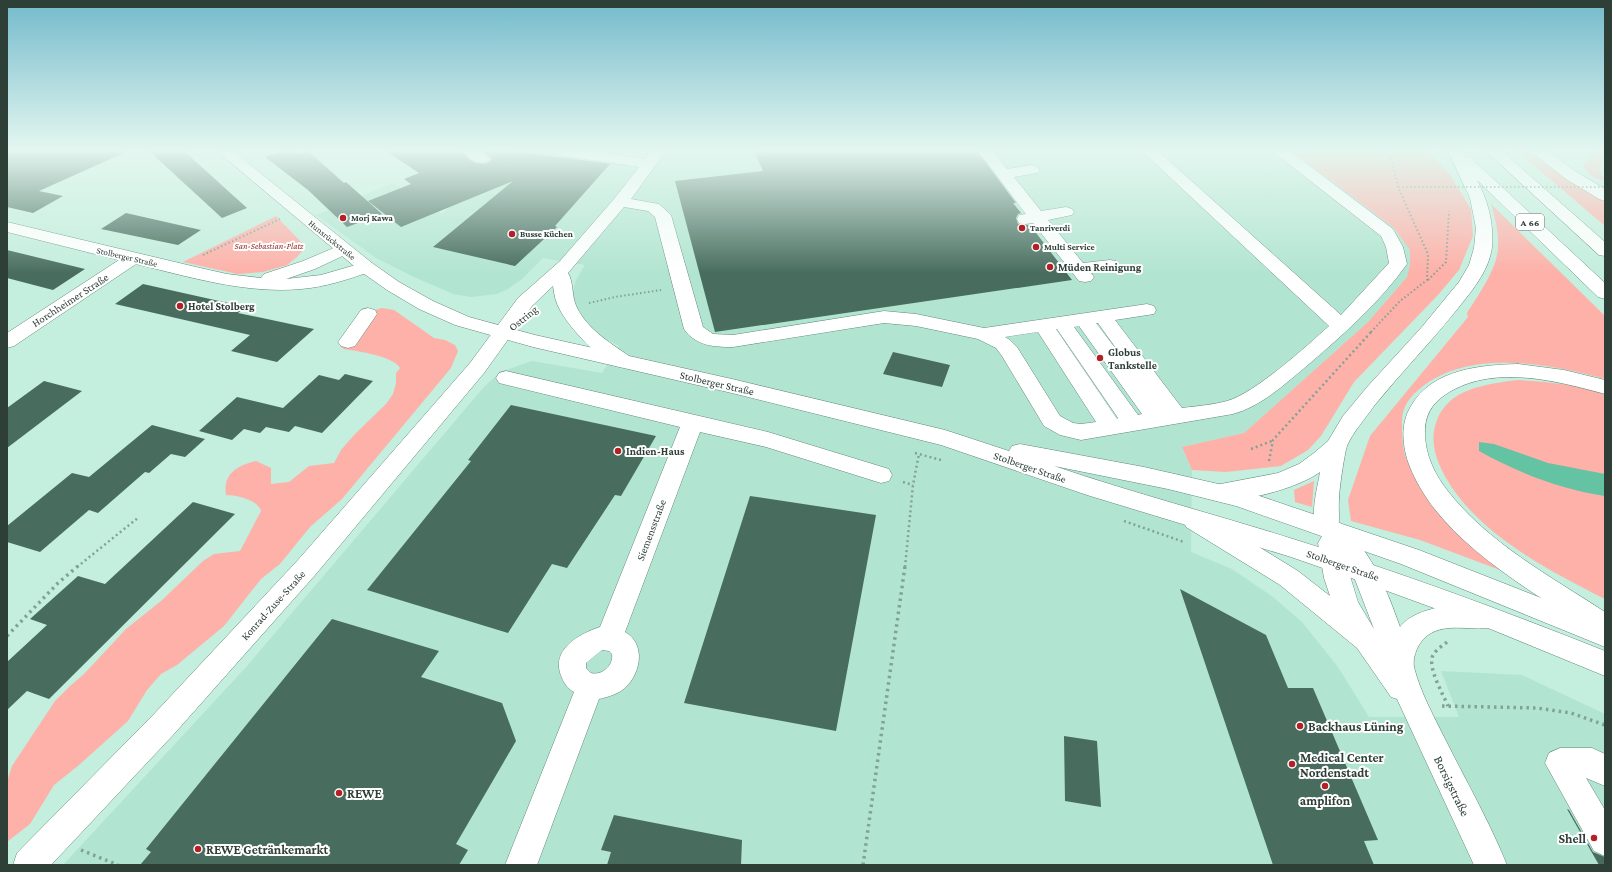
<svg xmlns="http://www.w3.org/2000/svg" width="1612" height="872" font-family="'Crimson Pro',serif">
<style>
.built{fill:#b2e5d1}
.green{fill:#feb1a9}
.water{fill:#63c3a2}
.building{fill:#486d5f}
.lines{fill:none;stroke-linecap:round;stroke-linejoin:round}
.minor-casing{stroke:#63897a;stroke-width:1}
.major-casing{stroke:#63897a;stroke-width:1}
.highway-casing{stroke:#63897a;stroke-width:1}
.path-far2{stroke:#82a295;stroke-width:2;stroke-dasharray:1.5 2.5;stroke-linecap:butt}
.path-far1{stroke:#82a295;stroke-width:2.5;stroke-dasharray:2 3;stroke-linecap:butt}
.path{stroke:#82a295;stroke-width:3.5;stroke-dasharray:2.5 4;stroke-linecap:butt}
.minor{fill:#fff;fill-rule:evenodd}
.major{fill:#fff;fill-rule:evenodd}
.highway{fill:#fff;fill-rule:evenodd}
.path-bridge{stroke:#82a295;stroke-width:2;stroke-dasharray:1.5 2.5;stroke-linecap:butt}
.poi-dot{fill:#b22126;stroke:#fff;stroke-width:1.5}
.labels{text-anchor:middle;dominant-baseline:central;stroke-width:4;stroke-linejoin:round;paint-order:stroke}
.far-poi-label{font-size:9px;font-weight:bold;fill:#2e3f38;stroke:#fff;text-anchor:start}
.far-street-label{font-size:9px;fill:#2e3f38;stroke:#fff}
.far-park-label{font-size:9px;font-style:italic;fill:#902c2a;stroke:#fff}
.shield{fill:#fff;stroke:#6d7974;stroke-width:1}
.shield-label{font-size:10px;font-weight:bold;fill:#2e3f38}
.poi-label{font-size:11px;font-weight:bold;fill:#2e3f38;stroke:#fff;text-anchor:start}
.street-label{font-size:11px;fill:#2e3f38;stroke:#fff}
.near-poi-label{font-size:13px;font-weight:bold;fill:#2e3f38;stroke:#fff;text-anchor:start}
.near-street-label{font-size:13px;fill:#2e3f38;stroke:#fff}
</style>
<rect width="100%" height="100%" fill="#c4eedd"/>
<path class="built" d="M508 151H1292L1394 228 1410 250V265L1407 277 1368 322 1244 433 1182 447 1192 470 1191 552 1232 569 1273 597 1302 622 1338 667 1369 717H1459L1441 671 1522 675 1605 714V865H63L247 666 483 388 500 372 532 361 602 373 619 346 596 334 580 314 573 301V291L576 280 585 265 543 258 522 279 508 289 497 294 471 297 453 294 414 277 376 258 316 215 393 183 442 214Z"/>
<path class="green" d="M1292 151H1428L1450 175 1471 209 1473 236 1459 270 1438 295 1354 382 1321 436 1308 450 1281 466 1226 472 1192 470 1182 447 1244 433 1368 322 1407 277 1410 265V250L1394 228Z
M1517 151H1532L1561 173 1605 201V226Z
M1593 151H1605L1599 171 1605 180C1594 179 1589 175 1583 166Z
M1491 204 1605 316V379C1551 364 1470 348 1422 387 1409 397 1401 408 1402 425 1402 450 1404 461 1420 481L1524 579 1420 540 1351 521 1348 500 1370 436 1468 317 1467 313C1478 296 1498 267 1498 247 1499 232 1495 218 1491 204Z
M276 216 303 244 305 248 297 257 287 265 263 272 238 274 183 262Z
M382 308 394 310 434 338 445 340 455 345 458 351 451 368 342 499 310 527 280 564 261 579 224 626 177 665 161 674 147 690 128 721 79 765 54 785 30 824 7 842V782L12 766 55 701 70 686 84 674 126 629 161 601 203 561 214 554 240 551 261 511C258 500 237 495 226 495 223 473 237 466 256 461L271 468V484L289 482 309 466 334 463 341 450 355 434 386 404 393 394 396 383V373L400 368C393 356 358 351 344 349L340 346C340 330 368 311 382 308Z
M1518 380C1548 382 1577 384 1605 394V599C1546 569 1467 529 1439 464 1434 451 1431 437 1436 423 1447 388 1487 384 1518 380Z
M1314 481 1312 507 1295 502 1294 490Z"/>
<path class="water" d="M1479 442 1494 444 1548 463 1605 474V496C1561 489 1518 473 1479 451Z"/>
<path class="building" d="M7 151H128L39 191 63 196 33 213 7 207Z
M149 151H184L247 208 222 218Z
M285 151H294L298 154 308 151 344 183 346 182 382 214 347 227 308 190 265 157Z
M386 151H462L470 160 476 163 484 164 488 163 492 159 482 151H515L610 164 555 226 557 227 515 266 433 247 513 181 401 227 368 201 411 184 404 179 419 173Z
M754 151H977L1016 203H1013L1021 213 1018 214 1016 218 1018 224 1030 225 1072 280 715 332 675 181 763 171Z
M126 213 201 230 178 245 101 229Z
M7 250 85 269 53 290 7 278Z
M143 284 246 307 238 313 314 329 277 362 231 351 250 335 115 304Z
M893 352 950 365 942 387 883 374Z
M345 374 373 381 322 433 295 426 289 432 266 427 260 433 244 429 232 440 199 431 237 397 283 408 319 375 339 380Z
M44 381 82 391 7 448V408Z
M511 405 656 436 621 496 615 495 567 568 552 564 508 633 367 590 471 461 468 460Z
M152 425 205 439 185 457 171 454 149 473 145 472 98 513 89 510 40 552 7 542V526L72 473 89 477Z
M750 496 876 515 836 731 684 703Z
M193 502 235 514 49 699 27 691 7 710V662L47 625 30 619 78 576 105 584Z
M1180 589 1266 635 1288 688H1313L1378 840 1364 841 1374 865H1273Z
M332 619 439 651 421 677 502 703 516 741 456 844 468 850 459 865H140L151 852 146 849Z
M1064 736 1097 741 1101 807 1065 801Z
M1567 809 1569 810 1593 852 1605 857V865H1599Z
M614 815 742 840 741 865H607L611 852 601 850Z"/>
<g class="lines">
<defs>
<path id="minor" d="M463 151H480L490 159 487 162C478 165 468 159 463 151Z
M557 151H588L645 159 651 151H666L631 199 659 204 671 215 703 327 713 334 733 335 884 311 916 314 984 328 1147 304 1154 306 1156 310 1154 314 1115 320 1182 408C1197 406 1213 405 1227 401 1255 393 1307 346 1329 326L1142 151H1158L1341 315 1389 263 1386 247 1381 236 1276 154 1274 151H1290L1393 229 1403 247 1407 264C1380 302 1344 334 1309 364 1286 383 1262 406 1233 414L1081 440 1060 435 1044 426 1002 356 996 348 978 339 916 326 884 323 733 347C714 347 696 346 684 329L655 217 648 211 624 207 568 273C573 281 572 293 575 303 584 327 609 342 629 356L632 361 629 366C626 366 623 368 620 367 602 364 568 326 560 310 556 303 554 295 553 286L532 306 484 373 316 574 174 734 51 865H13L17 853 154 714 298 560 470 363 518 298 560 261 614 199 639 167 564 156 559 155ZM1096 323H1098L1128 365ZM1079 326 1142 414 1138 415 1074 327ZM1056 329H1057L1118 418 1117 419ZM1038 332 1096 422 1081 424 1073 423 1060 416 1017 347 1010 340 1005 337Z
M978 151H993L1007 169 1032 165 1037 167 1040 170 1037 173 1014 177 1041 211 1066 207 1072 209 1074 212 1072 215 1048 220 1083 263 1110 260 1116 261 1119 265 1116 269 1091 273 1094 277 1091 281 1085 282 1079 281 1033 223 1025 224 1019 223 1017 219 1019 215 1026 214Z
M7 222 196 267 227 274 261 278 264 274 303 261 343 244 349 245 352 249 349 253 315 269 286 279 321 275 366 262 372 263 375 267 372 271C349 279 326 287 301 289 246 294 190 277 136 264L14 346 7 348V333L119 260 7 232Z
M368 308 375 310 377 314 355 346 348 348 341 346 338 342 341 338 361 310Z
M506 371 768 432 889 469 892 475 889 481 881 483 766 447 700 432 625 632C646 644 641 673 625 688 618 694 608 697 599 699L537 865H505L574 692C568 689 564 683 562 678 549 650 579 634 600 627L680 427 499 383 496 378 499 373ZM602 650 609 651 612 654C614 665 602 676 591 673L586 668V663Z
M1195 511 1204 513 1298 571 1330 596 1324 578 1318 543 1322 536 1315 526 1318 519C1321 519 1325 517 1327 517 1334 517 1339 522 1343 526 1372 553 1387 590 1400 627 1417 604 1471 601 1496 610L1500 618 1496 626C1475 633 1448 621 1428 635 1419 641 1412 656 1414 667 1420 691 1433 715 1444 737 1465 779 1489 821 1507 865H1474L1397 699 1391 697 1357 648 1280 585 1186 527 1183 520 1186 513ZM1347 566 1354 577 1374 629 1358 602Z
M1560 748H1592L1605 754V786L1586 778 1605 810V856L1594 851 1545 763 1549 753Z"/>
<path id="major" d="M217 151H233L372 263 399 282 433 301 469 317 535 335 732 379 945 430 1009 451 1012 446 1020 444 1144 467 1236 488 1419 550 1605 623V647L1401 564 1236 506 1168 489 1054 466C1133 493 1214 514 1293 539 1399 572 1502 610 1605 651V676L1483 626 1357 580 1291 557 1087 495 941 445 732 393 533 347 455 325 419 309 387 290 360 271Z
M1532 151H1548L1578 173 1605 189V201L1599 199 1566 179 1534 154Z"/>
<path id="highway" d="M1448 151H1462L1465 157 1471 158 1605 283V299L1598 297 1477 180C1488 201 1494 223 1492 247 1489 272 1470 293 1455 312 1429 344 1400 374 1374 406 1365 419 1353 432 1347 446 1344 456 1339 490 1339 500 1338 512 1341 522 1336 533L1327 535 1318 533C1309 516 1317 491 1320 472 1299 488 1235 506 1210 498L1206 492 1210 486 1278 473 1299 464 1314 453 1328 441 1343 416 1368 386 1421 328 1459 282 1469 265 1474 248 1476 228 1470 198Z
M1486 151H1502L1605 242V256L1599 255Z
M1518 364 1564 370 1605 380V394C1557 381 1497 365 1451 391 1436 400 1426 410 1425 429 1424 451 1433 472 1447 490 1488 543 1550 576 1605 612V637L1596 634C1531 590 1440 542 1410 467 1402 447 1400 424 1411 406 1432 369 1481 365 1518 364Z"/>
</defs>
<use href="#minor" class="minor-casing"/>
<use href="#major" class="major-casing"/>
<use href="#highway" class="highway-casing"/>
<path class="path-far2" d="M203 255 280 219
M1428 280 1446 262 1449 211
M589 303 615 297 661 290
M1371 332 1400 301 1427 280 1428 254 1398 187 1389 151"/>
<path class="path-far1" d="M1251 449 1272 441
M915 453 941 460
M1269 461 1273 440 1372 331
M903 482 913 485
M1124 521 1184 542
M77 567 139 517
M905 567 913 485 919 454"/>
<path class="path" d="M7 636 58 583 78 566
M1447 642C1442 646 1436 650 1433 655 1427 667 1443 694 1448 706
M1442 706 1537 708 1571 713 1605 725
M81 850 118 865
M863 865 905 566"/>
<use href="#minor" class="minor"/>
<use href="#major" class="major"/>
<use href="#highway" class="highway"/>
<path class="path-bridge" d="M1398 187H1605"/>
</g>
<linearGradient id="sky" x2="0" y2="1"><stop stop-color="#73bacc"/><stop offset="0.55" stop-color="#e4f7f0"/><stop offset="1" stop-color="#e4f7f0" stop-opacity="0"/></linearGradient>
<rect width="1612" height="273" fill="url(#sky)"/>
<g class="poi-dot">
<circle cx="343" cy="218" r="4"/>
<circle cx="1022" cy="228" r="4"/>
<circle cx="512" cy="234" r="4"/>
<circle cx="1036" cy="247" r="4"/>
<circle cx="1050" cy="267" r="4"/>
<circle cx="180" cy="306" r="4"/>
<circle cx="1100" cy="358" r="4"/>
<circle cx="618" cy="451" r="4"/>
<circle cx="1300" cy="726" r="4"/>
<circle cx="1292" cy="764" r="4"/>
<circle cx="1325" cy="786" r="4"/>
<circle cx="339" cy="793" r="4"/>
<circle cx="1594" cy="838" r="4"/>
<circle cx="198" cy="849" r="4"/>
</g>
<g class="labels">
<g class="far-poi-label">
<text x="351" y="218">Morj Kawa</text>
<text x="1030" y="228">Tanriverdi</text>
<text x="520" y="234">Busse Küchen</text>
<text x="1044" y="247">Multi Service</text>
</g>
<g class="far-street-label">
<text transform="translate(332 240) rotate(39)">Hunsrückstraße</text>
<text transform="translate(127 257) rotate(13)">Stolberger Straße</text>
</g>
<g class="far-park-label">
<text x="269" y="246">San-Sebastian-Platz</text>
</g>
<rect class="shield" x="1516" y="214" width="28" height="16" rx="3"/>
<g class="shield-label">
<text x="1530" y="222">A 66</text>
</g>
<g class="poi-label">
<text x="1058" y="267">Müden Reinigung</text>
<text x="188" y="306">Hotel Stolberg</text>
<text x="1108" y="352">Globus<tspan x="1108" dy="13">Tankstelle</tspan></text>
<text x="626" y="451">Indien-Haus</text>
</g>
<g class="street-label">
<text transform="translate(70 300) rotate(-33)">Horchheimer Straße</text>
<text transform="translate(523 318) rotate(-39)">Ostring</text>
<text transform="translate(717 383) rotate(13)">Stolberger Straße</text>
<text transform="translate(1030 467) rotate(19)">Stolberger Straße</text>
<text transform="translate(651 530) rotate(-69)">Siemensstraße</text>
<text transform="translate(1343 565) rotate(19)">Stolberger Straße</text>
<text transform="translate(273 605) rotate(-48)">Konrad-Zuse-Straße</text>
</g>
<g class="near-poi-label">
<text x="1308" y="726">Backhaus Lüning</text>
<text x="1300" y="757">Medical Center<tspan x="1300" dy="15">Nordenstadt</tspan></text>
<text x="347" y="793">REWE</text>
<text x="1325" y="800" text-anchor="middle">amplifon</text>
<text x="1586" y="838" text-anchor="end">Shell</text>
<text x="206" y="849">REWE Getränkemarkt</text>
</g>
<g class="near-street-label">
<text transform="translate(1452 786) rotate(64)">Borsigstraße</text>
</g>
</g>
<rect width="1612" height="872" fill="none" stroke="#2e3f38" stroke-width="16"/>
</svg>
